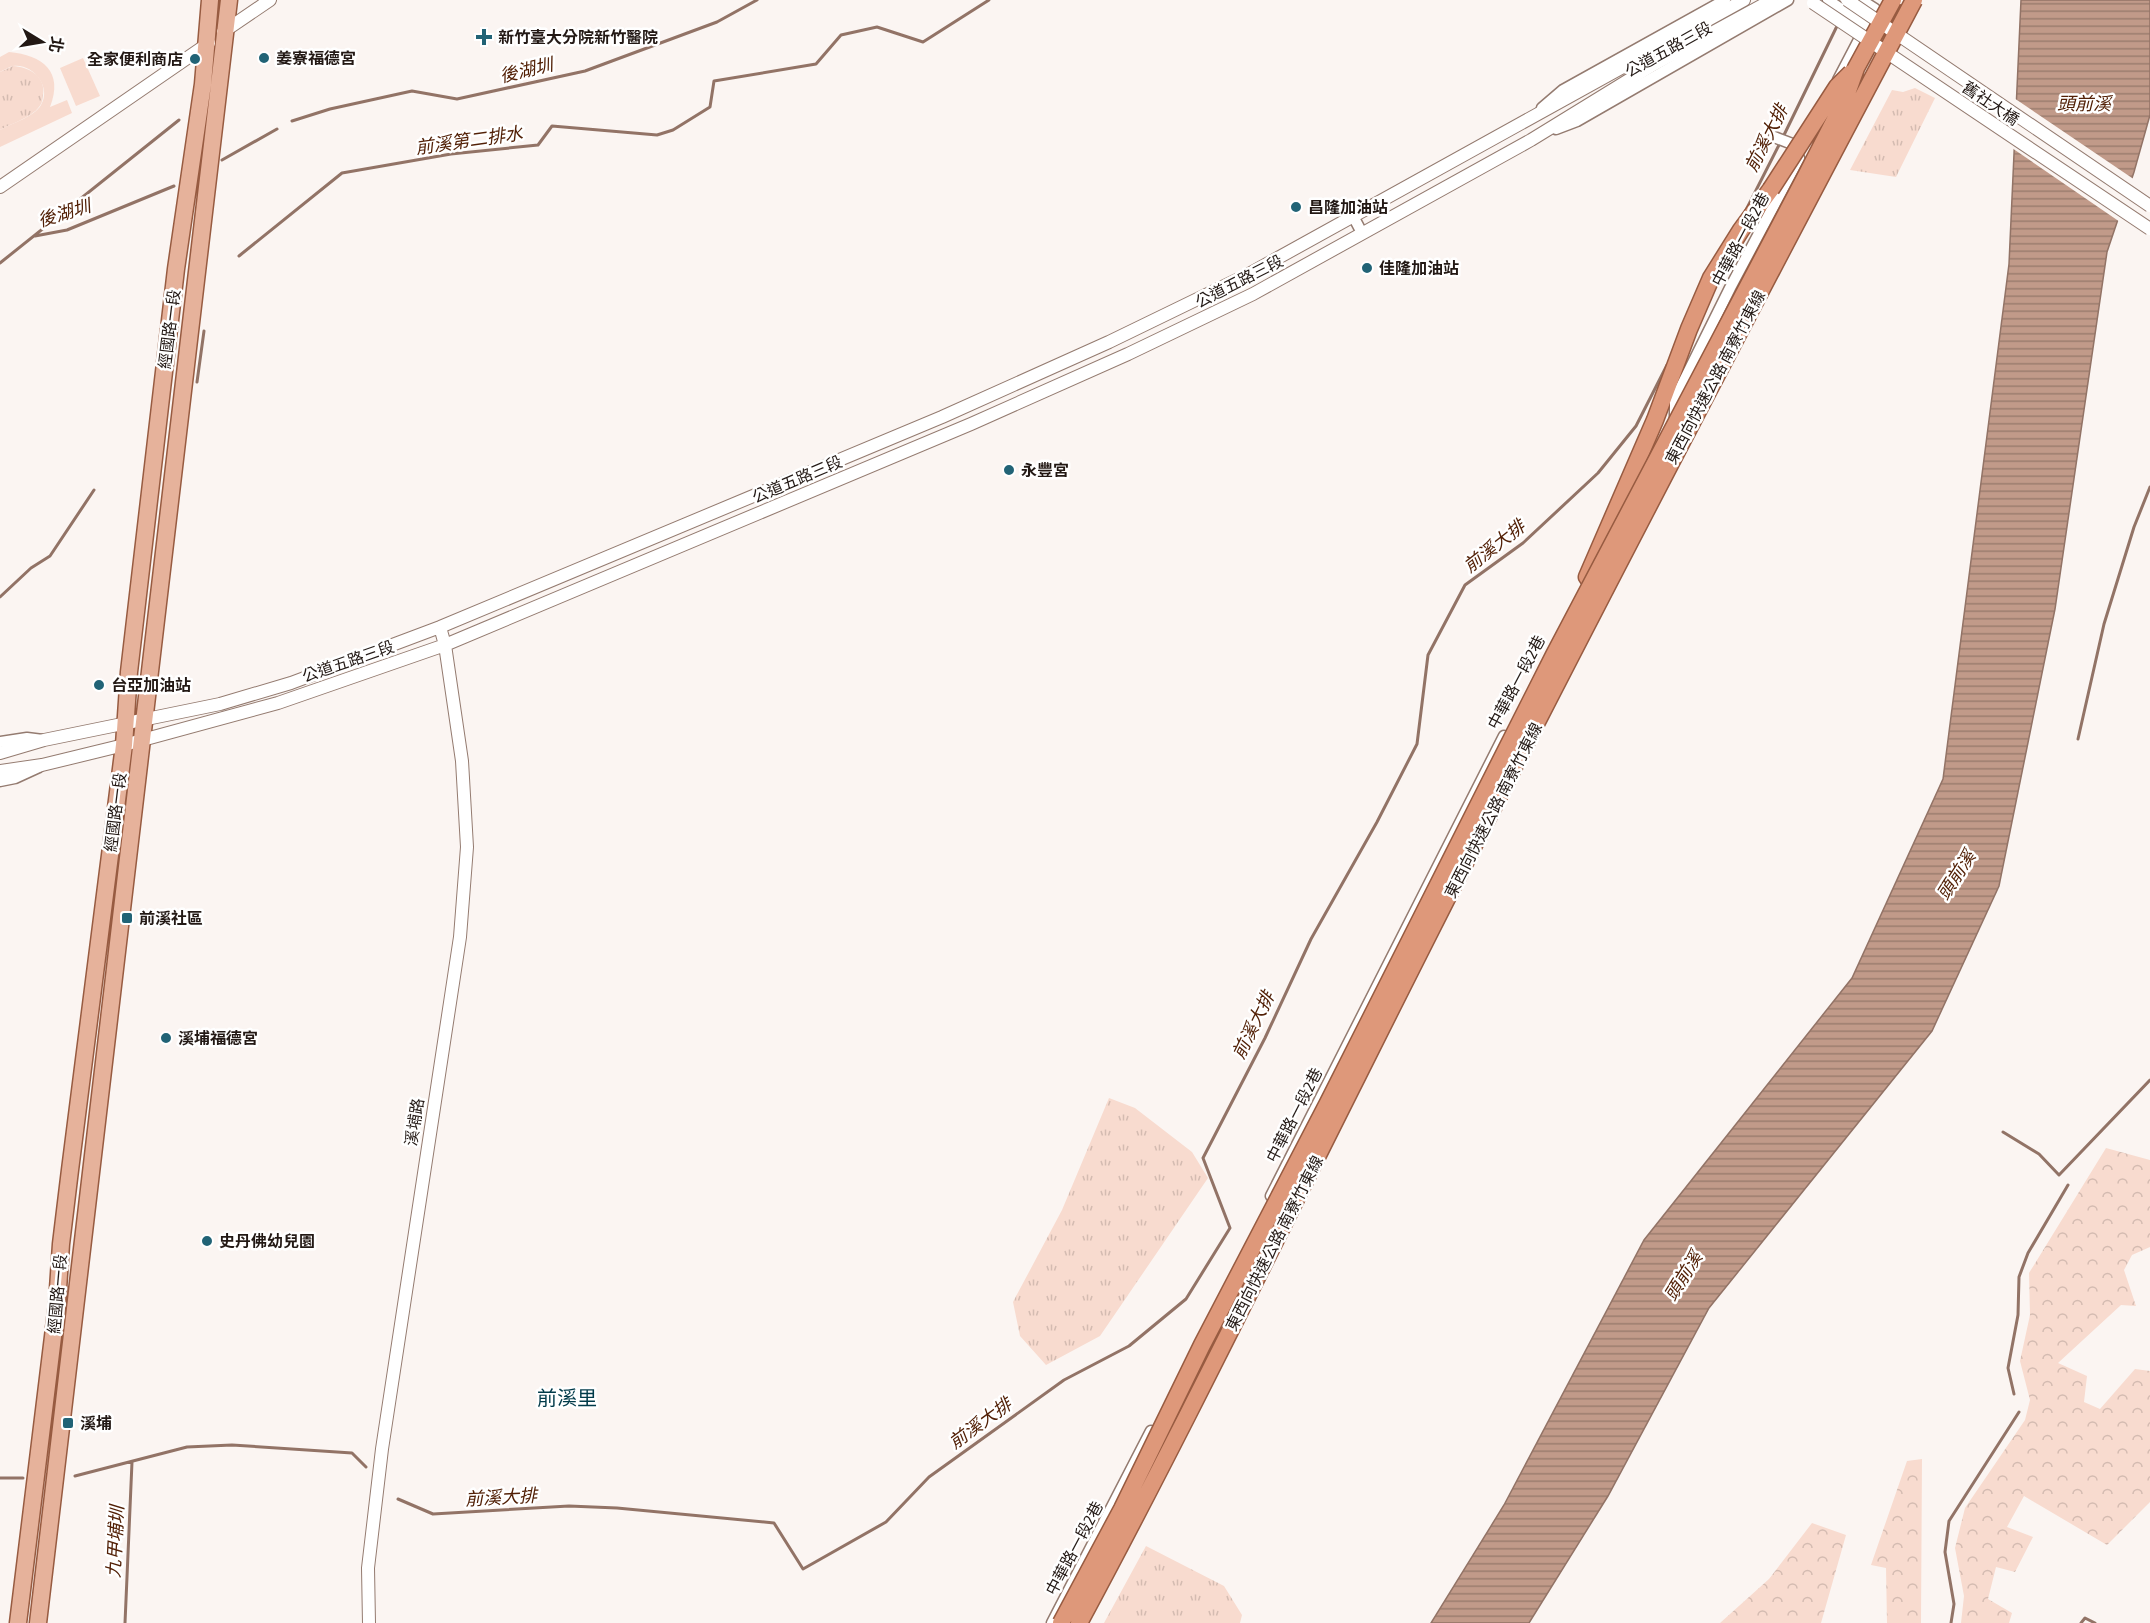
<svg xmlns="http://www.w3.org/2000/svg" width="2150" height="1623" font-family="'Asap Condensed','Noto Sans TC',sans-serif">
<style>
.grass{fill:url(#grass-tufts)}
.forest{fill:url(#forest-crowns)}
.pitch{fill:#f8dbcf}
.water{fill:url(#water-rules);stroke:#927366;stroke-width:1.5}
.pier{fill:#fbf5f2}
.lines{fill:none;stroke-linecap:round;stroke-linejoin:round}
.stream{stroke:#927366;stroke-width:3}
.minor-casing{stroke:#947b70;stroke-width:13}
.tertiary-casing{stroke:#947b70;stroke-width:14}
.primary-casing{stroke:#975b41;stroke-width:19}
.trunk-casing{stroke:#975b41;stroke-width:19}
.minor{stroke:#fff;stroke-width:10}
.tertiary{stroke:#fff;stroke-width:12}
.primary{stroke:#e6b29b;stroke-width:16}
.trunk{stroke:#de987a;stroke-width:16}
.tertiary-bridge-casing{stroke:#947b70;stroke-width:14;stroke-linecap:butt}
.trunk-bridge-casing{stroke:#975b41;stroke-width:19;stroke-linecap:butt}
.tertiary-bridge{stroke:#fff;stroke-width:12}
.trunk-bridge{stroke:#de987a;stroke-width:16}
.poi-dot{fill:#216376;stroke:#fff;stroke-width:2}
.labels{text-anchor:middle;dominant-baseline:central;stroke-width:5;stroke-linejoin:round;paint-order:stroke}
.poi-label{font-size:16px;font-weight:bold;fill:#231915;stroke:#fff;text-anchor:start}
.street-label{font-size:16px;fill:#231915;stroke:#fff}
.water-label{font-size:18px;font-style:italic;fill:#522006;stroke:#fff}
.quarter-label{font-size:20px;fill:#003a49;stroke:#fff}
</style>
<defs>
<pattern id="grass-tufts" width="24" height="20" patternUnits="userSpaceOnUse" patternTransform="scale(1.5)"><rect width="24" height="20" fill="#f8dbcf"/><path d="M3 7l-1-3M5 7V3M7 7l1-3M15 17l-1-3M17 17v-4M19 17l1-3" fill="none" stroke="#d4bbb1"/></pattern>
<pattern id="forest-crowns" width="20" height="18" patternUnits="userSpaceOnUse" patternTransform="scale(1.5)"><rect width="20" height="18" fill="#f8dbcf"/><path d="M2 6a3 3 0 1 1 6 0M12 15a3 3 0 1 1 6 0" fill="none" stroke="#d4bbb1"/></pattern>
<pattern id="water-rules" width="6" height="5" patternUnits="userSpaceOnUse" patternTransform="scale(1.5)"><rect width="6" height="5" fill="#c19a89"/><path d="M0 2.5h6" fill="none" stroke="#9c7d6f"/></pattern>
</defs>
<rect width="100%" height="100%" fill="#fbf5f2"/>
<path class="grass" d="M13 66C29 67 46 76 43 95 43 96 42 103 41 104 34 117 12 123 0 130V72Z
M1915 88 1935 98 1896 177 1850 170 1892 90 1903 92Z
M1109 1098 1135 1108 1192 1152 1208 1178 1100 1336 1046 1365 1020 1336 1013 1302 1062 1210Z
M1146 1546 1224 1586 1242 1615 1240 1623H1104Z"/>
<path class="forest" d="M2106 1148 2150 1160V1247L2132 1255 2124 1270 2136 1306 2121 1305 2058 1363 2087 1376 2084 1402 2100 1409 2135 1369 2150 1371V1502L2107 1545 2024 1496 2007 1527 2033 1537 2015 1572 1996 1567 1988 1599 2012 1613 2009 1623H1961L1964 1596 1955 1548 1965 1508 2025 1420 2030 1400 2020 1361 2030 1315 2029 1273Z
M1922 1459 1921 1623H1887L1886 1568 1871 1565 1907 1461Z
M1812 1523 1846 1535 1821 1623H1720L1769 1579Z"/>
<path class="pitch" d="M9 52C43 55 64 72 50 107L67 100 72 113 0 147V130C12 123 34 117 41 105 52 87 33 63 13 66 9 67 4 70 0 72V57Z
M83 58 100 96 76 106 60 68Z"/>
<path class="water" d="M2021 0H2150V115L2134 172 2107 252 2055 609 1999 886 1932 1031 1709 1308 1608 1496 1529 1623H1431L1504 1505 1644 1240 1852 978 1943 779 2009 264Z"/>
<path class="pier" d="M2014 98 2135 180 2120 222 2012 148Z"/>
<g class="lines">
<path class="stream" d="M292 121 330 109 412 91 457 99 585 71 717 22 757 0
M1783 137 1838 24
M222 160 277 129
M1745 212 1780 143
M35 236 67 230 174 186
M239 256 342 173 451 154 538 145 552 126 657 135 673 130 710 107 714 81 816 64 841 35 877 27 923 42 989 0
M0 263 179 120
M197 382 204 331
M0 597 31 568 50 556 94 490
M2078 739 2104 624 2134 527 2150 487
M2003 1132 2039 1154 2059 1175 2150 1080
M2014 1394 2008 1368 2018 1315 2019 1277 2028 1253 2068 1185
M75 1476 187 1447 232 1445 352 1453 366 1467
M0 1478H23
M398 1499 433 1514 569 1506 617 1508 774 1523 803 1569 886 1522 929 1477 1064 1380 1129 1346 1186 1299 1230 1228 1203 1158 1265 1038 1311 939 1377 822 1417 744 1428 655 1465 585 1523 543 1598 473 1636 426 1667 365
M125 1623 132 1462
M1951 1623 1954 1604 1945 1552 1949 1521 2019 1412
M2081 1623 2085 1618 2095 1623"/>
<defs>
<path id="minor" d="M1828 0 1866 26
M1838 80 1875 9 1861 0
M1542 108 1563 90 1725 0
M1556 129 1577 121 1788 0
M1774 137 1795 145
M1353 216 1362 233
M1675 421V399L1730 288 1799 158
M0 742 27 738 43 740
M0 781 15 778 39 767
M1271 1196 1504 736
M1052 1623 1151 1431"/>
<path id="tertiary" d="M223 32 270 0
M0 187 209 43
M0 753 44 740 220 704 291 683 440 627 942 417 1109 342 1247 275 1744 0
M0 771 42 765 124 745 278 703 445 645 971 424 1128 354 1253 294 1531 140 1653 65 1772 0
M369 1623 368 1568 382 1449 460 937 467 847 462 761 445 645 440 627"/>
<path id="primary" d="M18 1623 57 1304 61 1244 70 1170 124 745 129 672 176 269 203 84 210 0
M38 1623 229 0"/>
<path id="trunk" d="M1587 577 1655 420 1689 329 1711 278 1741 230 1771 189"/>
</defs>
<use href="#minor" class="minor-casing"/>
<use href="#tertiary" class="tertiary-casing"/>
<use href="#primary" class="primary-casing"/>
<use href="#trunk" class="trunk-casing"/>
<use href="#minor" class="minor"/>
<use href="#tertiary" class="tertiary"/>
<use href="#primary" class="primary"/>
<use href="#trunk" class="trunk"/>
<defs>
<path id="tertiary-bridge" d="M1847 0 2150 206
M1813 3 2150 229"/>
<path id="trunk-bridge" d="M1771 189 1837 87 1851 73
M1061 1623 1122 1509 1202 1345 1328 1103 1554 655 1806 176 1844 102 1856 68 1893 0
M1079 1623C1176 1443 1266 1258 1358 1075 1538 714 1725 357 1914 0"/>
</defs>
<use href="#tertiary-bridge" class="tertiary-bridge-casing"/>
<use href="#trunk-bridge" class="trunk-bridge-casing"/>
<use href="#tertiary-bridge" class="tertiary-bridge"/>
<use href="#trunk-bridge" class="trunk-bridge"/>
</g>
<g class="poi-dot">
<path d="M481 28h6v6h6v6h-6v6h-6v-6h-6v-6h6z"/>
<circle cx="264" cy="58" r="6"/>
<circle cx="195" cy="59" r="6"/>
<circle cx="1296" cy="207" r="6"/>
<circle cx="1367" cy="268" r="6"/>
<circle cx="1009" cy="470" r="6"/>
<circle cx="99" cy="685" r="6"/>
<rect x="121" y="912" width="12" height="12" rx="3"/>
<circle cx="166" cy="1038" r="6"/>
<circle cx="207" cy="1241" r="6"/>
<rect x="62" y="1417" width="12" height="12" rx="3"/>
</g>
<g class="labels">
<g class="poi-label">
<text x="498" y="37">新竹臺大分院新竹醫院</text>
<text x="276" y="58">姜寮福德宮</text>
<text x="183" y="59" text-anchor="end">全家便利商店</text>
<text x="1308" y="207">昌隆加油站</text>
<text x="1379" y="268">佳隆加油站</text>
<text x="1021" y="470">永豐宮</text>
<text x="111" y="685">台亞加油站</text>
<text x="139" y="918">前溪社區</text>
<text x="178" y="1038">溪埔福德宮</text>
<text x="219" y="1241">史丹佛幼兒園</text>
<text x="80" y="1423">溪埔</text>
</g>
<g class="street-label">
<text transform="translate(1668 49) rotate(-29)">公道五路三段</text>
<text transform="translate(1991 103) rotate(34)">舊社大橋</text>
<text transform="translate(1740 239) rotate(-62)">中華路一段2巷</text>
<text transform="translate(1239 281) rotate(-27)">公道五路三段</text>
<text transform="translate(169 329) rotate(-83)">經國路一段</text>
<text transform="translate(1715 377) rotate(-62)">東西向快速公路 南寮竹東線</text>
<text transform="translate(797 479) rotate(-23)">公道五路三段</text>
<text transform="translate(348 661) rotate(-19)">公道五路三段</text>
<text transform="translate(1516 682) rotate(-62)">中華路一段2巷</text>
<text transform="translate(1493 810) rotate(-63)">東西向快速公路 南寮竹東線</text>
<text transform="translate(115 812) rotate(-83)">經國路一段</text>
<text transform="translate(1294 1115) rotate(-63)">中華路一段2巷</text>
<text transform="translate(414 1122) rotate(-81)">溪埔路</text>
<text transform="translate(1274 1243) rotate(-63)">東西向快速公路 南寮竹東線</text>
<text transform="translate(57 1294) rotate(-85)">經國路一段</text>
<text transform="translate(1074 1548) rotate(-62)">中華路一段2巷</text>
</g>
<g class="water-label">
<text transform="translate(526 70) rotate(-13)">後湖圳</text>
<text x="2084" y="103">頭前溪</text>
<text transform="translate(1766 138) rotate(-63)">前溪大排</text>
<text transform="translate(469 140) rotate(-8)">前溪第二排水</text>
<text transform="translate(64 213) rotate(-17)">後湖圳</text>
<text transform="translate(1494 546) rotate(-38)">前溪大排</text>
<text transform="translate(1956 875) rotate(-57)">頭前溪</text>
<text transform="translate(1253 1025) rotate(-64)">前溪大排</text>
<text transform="translate(1683 1276) rotate(-58)">頭前溪</text>
<text transform="translate(980 1423) rotate(-36)">前溪大排</text>
<text transform="translate(501 1497) rotate(-3)">前溪大排</text>
<text transform="translate(115 1542) rotate(-87)">九甲埔圳</text>
</g>
<g class="quarter-label">
<text x="567" y="1397">前溪里</text>
</g>
</g>
<g transform="translate(42 42) rotate(101)" stroke="#ffffff" stroke-width="4.5" paint-order="stroke">
<path d="M0-4.5L10 22L0 15L-10 22Z" fill="#231915"/>
<text y="-9" font-size="16" font-weight="bold" text-anchor="middle" fill="#231915">北</text>
</g>
</svg>
